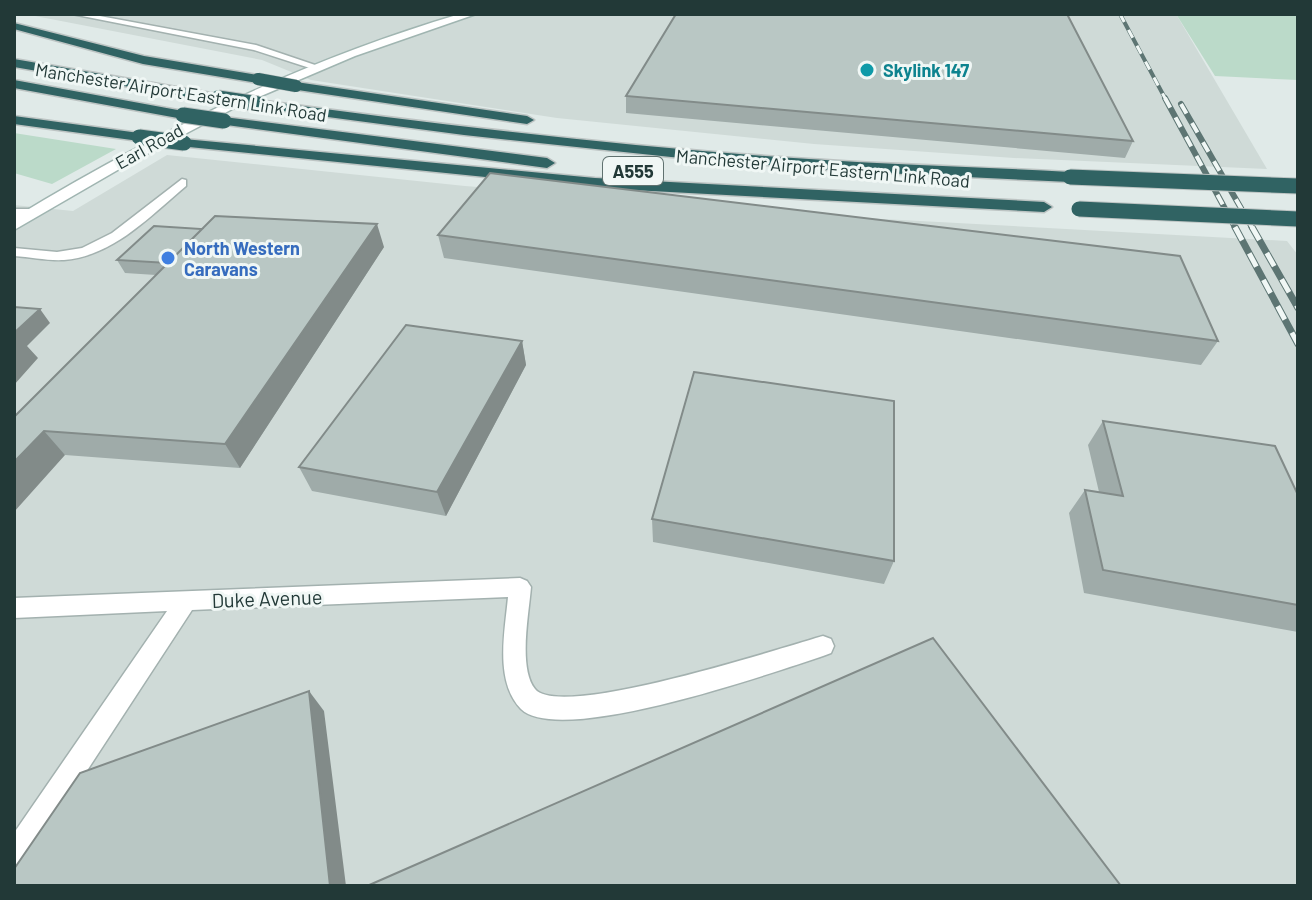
<svg xmlns="http://www.w3.org/2000/svg" width="1312" height="900" font-family="Barlow,sans-serif">
<style>
.built{fill:#cfdad7}
.green{fill:#bbdac9}
.lines{fill:none;stroke-linecap:round;stroke-linejoin:round}
.lane-casing{stroke:#a3b1af;stroke-width:3}
.secondary-casing{stroke:#a0b5b1;stroke-width:3}
.highway-casing{stroke:#bdc4c3;stroke-width:3}
.lane{fill:#fff;fill-rule:evenodd}
.secondary{fill:#fff;fill-rule:evenodd}
.highway{fill:#306363;fill-rule:evenodd}
.rail-far2-casing{stroke:#5d7573;stroke-width:4}
.rail-far1-casing{stroke:#5d7573;stroke-width:6}
.rail-casing{stroke:#5d7573;stroke-width:7}
.rail-far2{stroke:#f0f7f5;stroke-width:3;stroke-dasharray:9;stroke-linecap:butt}
.rail-far1{stroke:#f0f7f5;stroke-width:4;stroke-dasharray:11;stroke-linecap:butt}
.rail{stroke:#f0f7f5;stroke-width:5;stroke-dasharray:15;stroke-linecap:butt}
.highway-bridge-far1-casing{stroke:#bdc4c3;stroke-width:13;stroke-linecap:butt}
.highway-bridge-casing{stroke:#bdc4c3;stroke-width:17;stroke-linecap:butt}
.highway-bridge-far1{stroke:#306363;stroke-width:12}
.highway-bridge{stroke:#306363;stroke-width:15}
.wall{fill:#9faba9}
.shaded-wall{fill:#828b89}
.building{fill:#b9c7c4;stroke:#828b89;stroke-width:2}
.culture-dot{fill:#0f9aa8;stroke:#f0f7f5;stroke-width:3}
.shop-dot{fill:#3f7fe0;stroke:#f0f7f5;stroke-width:3}
.labels{text-anchor:middle;dominant-baseline:central;stroke-width:6;stroke-linejoin:round;paint-order:stroke}
.far-culture-label{font-size:18px;font-weight:bold;fill:#0d838f;stroke:#f0f7f5;text-anchor:start}
.far-street-label{font-size:18px;fill:#223937;stroke:#f0f7f5}
.shield{fill:#f0f7f5;stroke:#607270;stroke-width:2}
.shield-label{font-size:18px;font-weight:bold;fill:#223937}
.far-shop-label{font-size:18px;font-weight:bold;fill:#366cbe;stroke:#f0f7f5;text-anchor:start}
.street-label{font-size:20px;fill:#223937;stroke:#f0f7f5}
</style>
<rect width="100%" height="100%" fill="#e0eae8"/>
<path class="built" d="M1176 14 1267 169 1014 158 814 144 557 118 311 80 262 60 30 15Z
M167 155 465 186 864 218 1287 241 1298 255V886H14V205L73 211Z"/>
<path class="green" d="M1176 14H1298V80L1215 76Z
M14 133 116 149 52 184 14 173Z"/>
<g class="lines">
<defs>
<path id="lane" d="M72 14H89L256 45 321 67 316 70 254 50Z
M182 179 186 180V186C151 215 114 256 64 260 48 261 31 257 14 256V248L57 252 82 248 112 233Z
M14 209H33L39 213 33 217H14Z
M520 578 527 581 531 587C529 613 518 668 535 689 560 720 781 648 823 636L831 639 834 646 831 653 823 656C772 673 560 747 521 709 494 681 505 631 508 597L192 610 24 867 14 871V833L167 611 14 618V598Z"/>
<path id="secondary" d="M460 14H476L355 56 240 105 128 164 14 230V218C155 132 301 61 460 14Z"/>
<path id="highway" d="M14 23 144 56 258 75 264 79 258 83 143 64 14 29Z
M14 59 217 94 224 98 217 102 14 67Z
M14 80 183 111 190 115 183 119 14 88Z
M296 82 527 116 534 120 527 124 291 89 290 86Z
M258 100C441 125 624 147 809 159 896 165 983 167 1070 172L1078 177 1070 182 842 171 671 157 464 135 253 107V101Z
M14 116 139 133 146 137 139 141 14 124Z
M224 117 547 158 555 163 547 168 219 124V118Z
M184 139 595 178 1044 202 1052 207 1044 212 595 188 179 146V140Z"/>
</defs>
<use href="#lane" class="lane-casing"/>
<use href="#secondary" class="secondary-casing"/>
<use href="#highway" class="highway-casing"/>
<use href="#lane" class="lane"/>
<use href="#secondary" class="secondary"/>
<use href="#highway" class="highway"/>
<defs>
<path id="rail-far2" d="M1120 14 1166 100"/>
<path id="rail-far1" d="M1165 98 1236 229
M1181 104 1253 229"/>
<path id="rail" d="M1235 227 1298 344
M1252 227 1298 308"/>
</defs>
<use href="#rail-far2" class="rail-far2-casing"/>
<use href="#rail-far1" class="rail-far1-casing"/>
<use href="#rail" class="rail-casing"/>
<use href="#rail-far2" class="rail-far2"/>
<use href="#rail-far1" class="rail-far1"/>
<use href="#rail" class="rail"/>
<defs>
<path id="highway-bridge-far1" d="M258 79 296 86
M217 98 232 100"/>
<path id="highway-bridge" d="M218 98 258 104
M183 115 224 121
M139 137 184 143
M1070 177 1298 186
M1079 209 1298 219"/>
</defs>
<use href="#highway-bridge-far1" class="highway-bridge-far1-casing"/>
<use href="#highway-bridge" class="highway-bridge-casing"/>
<use href="#highway-bridge-far1" class="highway-bridge-far1"/>
<use href="#highway-bridge" class="highway-bridge"/>
</g>
<path class="wall" d="M626 96 1133 141 1125 158 626 113Z
M438 235 1218 341 1201 365 444 258Z
M384 247 240 468 65 455 14 417 156 275 125 273 117 260Z
M522 341 526 365 446 516 312 491 299 467Z
M1103 421 1298 495V632L1084 593 1069 513 1085 490 1099 492 1088 445Z
M652 519 894 561 884 584 653 542Z"/>
<path class="shaded-wall" d="M377 224 384 247 240 468 225 444Z
M40 309 50 323 27 346 38 358 14 385V333Z
M522 341 526 365 446 516 437 492Z
M44 431 65 455 14 512V462Z
M309 691 324 711 346 886H330Z"/>
<path class="building" d="M676 14H1067L1133 141 626 96Z
M490 173 1180 256 1218 341 438 235Z
M215 216 377 224 225 444 44 431 14 462V417Z
M154 226 202 229 168 263 117 260Z
M14 307 40 309 14 333Z
M406 325 522 341 437 492 299 467Z
M694 372 894 401V561L652 519Z
M1103 421 1275 446 1298 495V605L1103 570 1085 490 1123 496Z
M933 638 1121 886H367Z
M309 691 330 886H14V869L80 773Z"/>
<circle class="culture-dot" cx="867" cy="70" r="8"/>
<circle class="shop-dot" cx="168" cy="258" r="8"/>
<g class="labels">
<g class="far-culture-label">
<text x="883" y="70">Skylink 147</text>
</g>
<g class="far-street-label">
<text transform="translate(181 92) rotate(9)">Manchester Airport Eastern Link Road</text>
<text transform="translate(149 146) rotate(-29)">Earl Road</text>
<text transform="translate(823 168) rotate(5)">Manchester Airport Eastern Link Road</text>
</g>
<rect class="shield" x="603" y="157" width="60" height="28" rx="6"/>
<g class="shield-label">
<text x="633" y="171">A555</text>
</g>
<g class="far-shop-label">
<text x="184" y="248">North Western<tspan x="184" dy="21">Caravans</tspan></text>
</g>
<g class="street-label">
<text transform="translate(267 598) rotate(-2)">Duke Avenue</text>
</g>
</g>
<rect width="1312" height="900" fill="none" stroke="#223937" stroke-width="32"/>
</svg>
